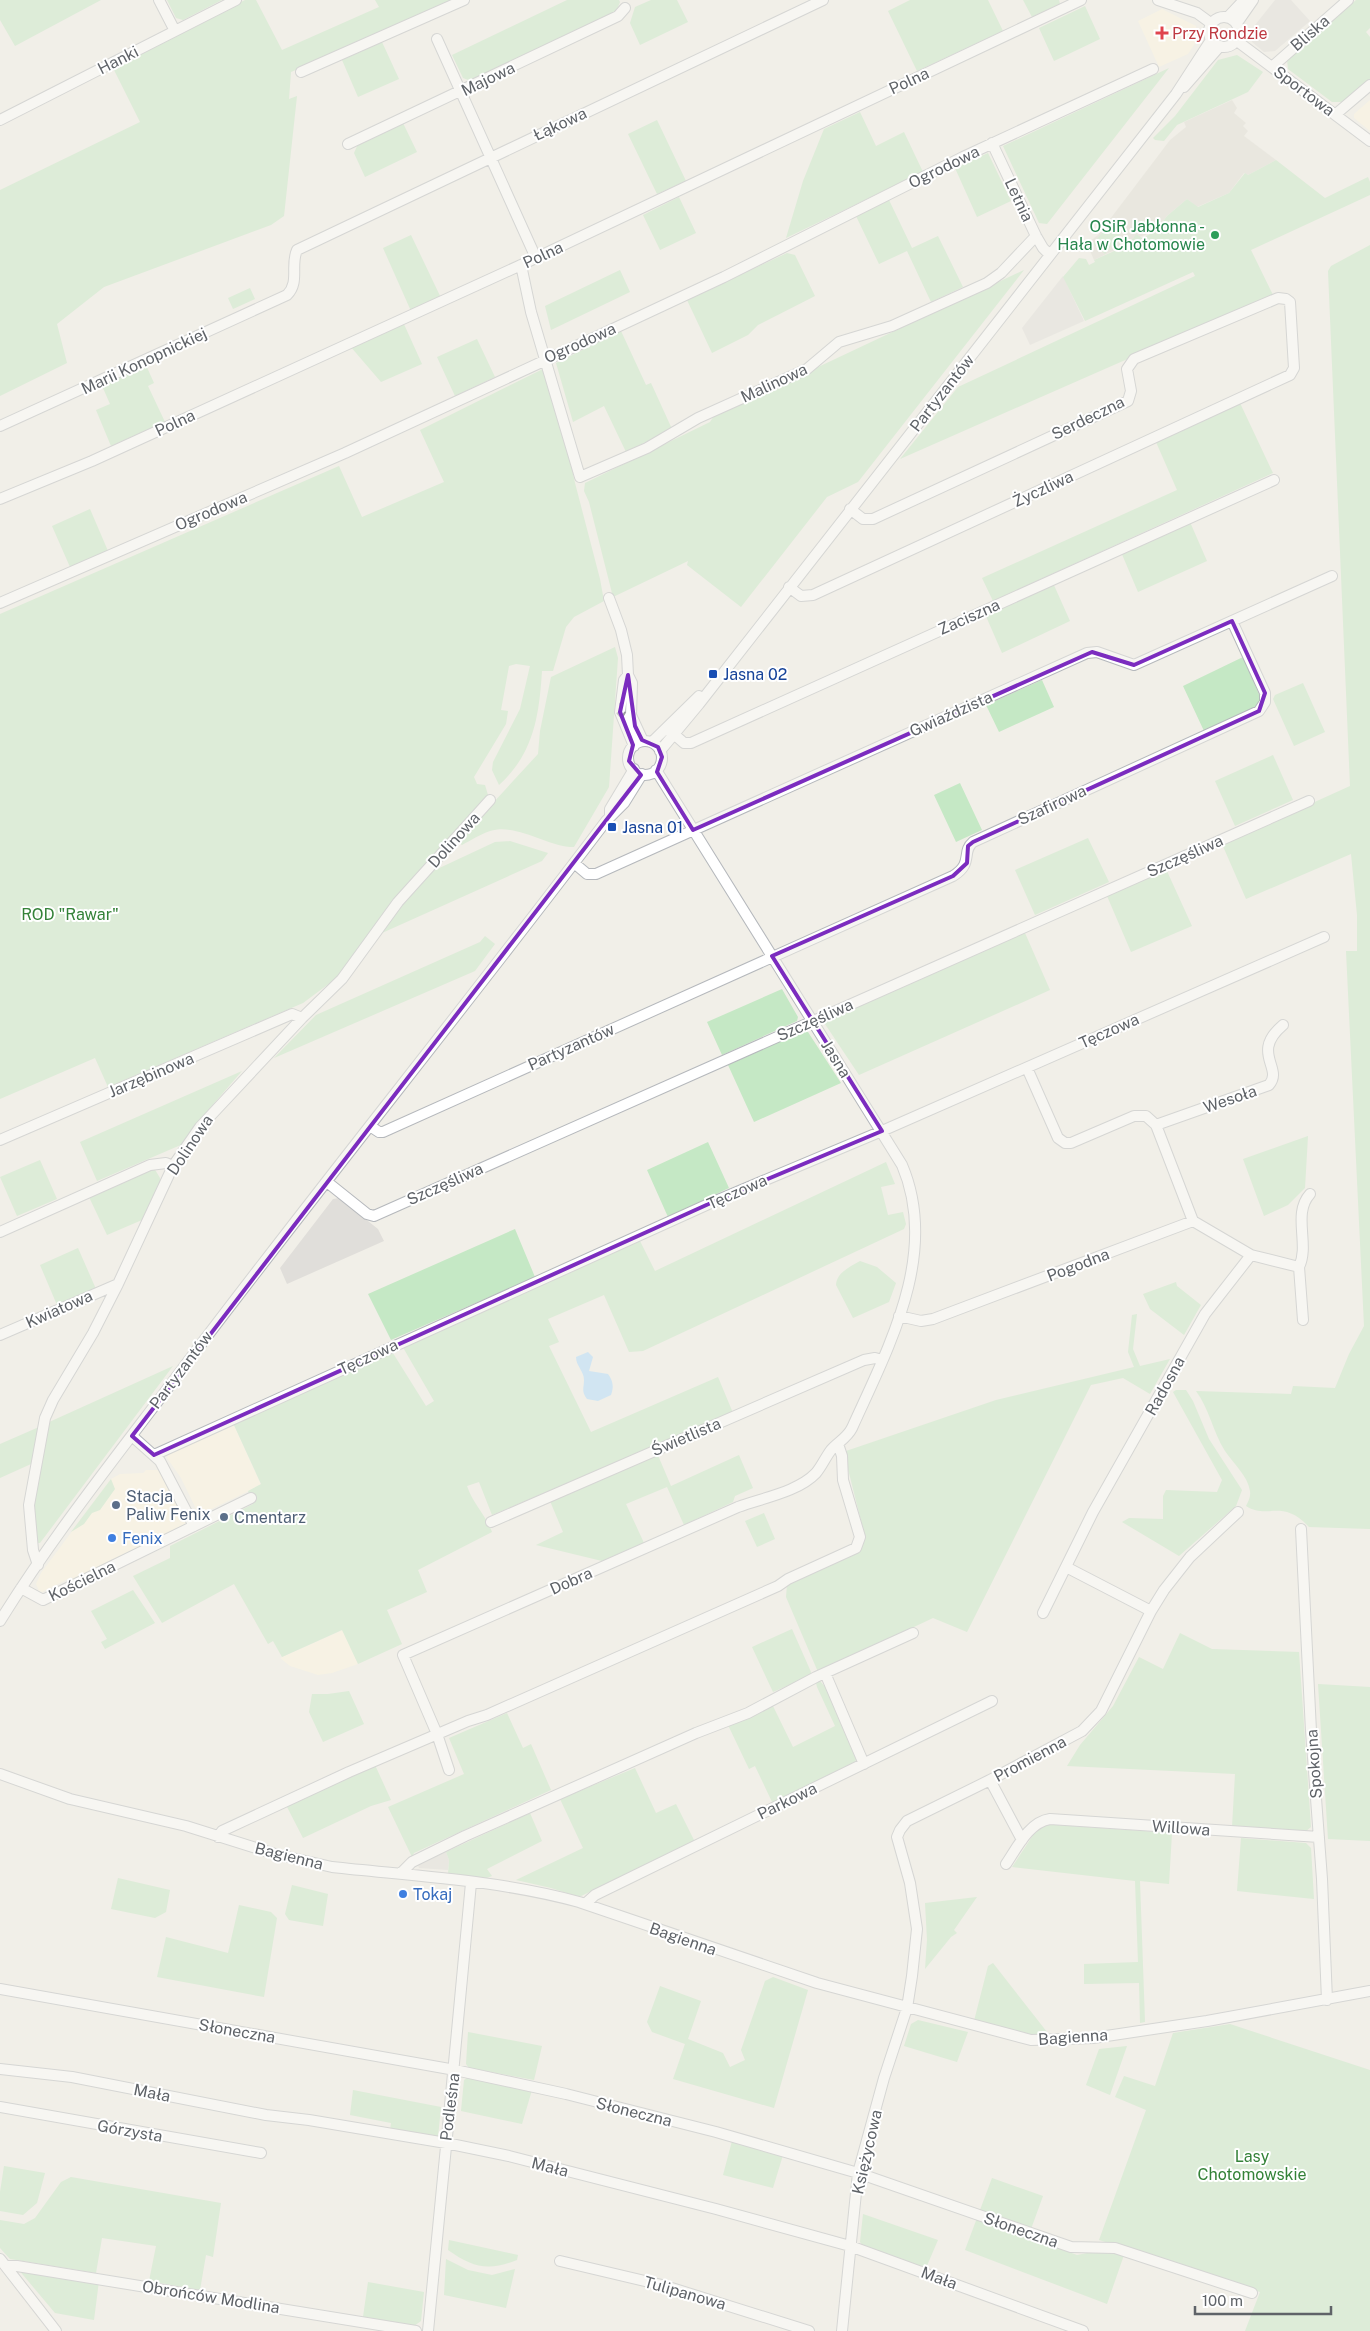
<svg xmlns="http://www.w3.org/2000/svg" width="1370" height="2331" font-family="'Public Sans',sans-serif">
<style>
.commercial{fill:#fef7e0}
.industrial{fill:#e0deda}
.education{fill:#e1ded6}
.green{fill:#c5e8c5}
.water{fill:#aadaff}
.lines{fill:none;stroke-linecap:round;stroke-linejoin:round}
.minor-casing{stroke:#b5b8bc;stroke-width:12}
.minor{stroke:#fff;stroke-width:10}
.oneway{stroke:#979a9d}
.marked{fill:none;stroke:#7b2cbf;stroke-width:4;stroke-linejoin:round}
.health-dot{fill:#e0444e;stroke:#fff;stroke-width:2}
.leisure-dot{fill:#2e9e5b;stroke:#fff;stroke-width:2}
.transit-dot{fill:#1a4fb4;stroke:#fff;stroke-width:2}
.service-dot{fill:#5c6f8a;stroke:#fff;stroke-width:2}
.shop-dot{fill:#3f7fe0;stroke:#fff;stroke-width:2}
.labels{text-anchor:middle;dominant-baseline:central;stroke-width:4;stroke-linejoin:round;paint-order:stroke}
.health-label{font-size:16px;fill:#be3a42;stroke:#fff;text-anchor:start}
.street-label{font-size:16px;fill:#5f6368;stroke:#fff}
.leisure-label{font-size:16px;fill:#27864d;stroke:#fff;text-anchor:end}
.transit-label{font-size:16px;fill:#164399;stroke:#fff;text-anchor:start}
.park-label{font-size:16px;fill:#348238;stroke:#fff}
.service-label{font-size:16px;fill:#4e5e75;stroke:#fff;text-anchor:start}
.shop-label{font-size:16px;fill:#366cbe;stroke:#fff;text-anchor:start}
</style>
<rect width="100%" height="100%" fill="#f1efe8"/>
<path class="commercial" d="M1162 9 1196 26 1198 39 1188 54 1159 67 1138 21Z
M1370 100V131L1354 118V114Z
M233 1423 261 1485 199 1515 181 1478 167 1458 169 1452Z
M146 1470H161L188 1521 187 1525 74 1581 72 1577 42 1592 39 1591 36 1584 41 1573 111 1479 120 1474 143 1473Z
M343 1630 358 1664 332 1673 318 1675 290 1666 280 1658Z"/>
<path class="industrial" d="M1275 0H1291L1310 21 1275 51 1264 52 1252 42 1251 30Z
M1063 276 1084 321 1030 345 1022 328Z
M339 1198 378 1229 384 1241 287 1284 280 1268 333 1199Z
M446 1852 449 1860 448 1870 419 1868 418 1865Z"/>
<path class="education" d="M1232 100 1237 108 1234 113 1246 123 1243 126 1248 131 1244 136 1276 160 1248 175 1244 173 1229 193 1197 207 1187 199 1167 216 1156 231 1120 244 1121 247 1094 260 1088 246 1089 242 1098 235 1170 140 1186 127 1184 122Z"/>
<path class="green" d="M0 0H101L15 46 0 20Z
M167 0H222L183 20 176 18Z
M245 0H256L282 50 379 7 375 0H454L291 72 289 99 297 96 284 216 271 225 104 287 57 324 67 363 0 396V190L140 122 113 68Z
M567 0H619L620 2 616 12 471 81 463 78 452 55Z
M651 0H677L688 22 640 45 630 23 635 7Z
M910 0H988L1003 31 917 71 888 11Z
M1023 0H1059L1060 4 1032 17Z
M1356 0H1370V28L1366 32 1370 37V79L1344 102H1332L1288 69 1287 60Z
M1085 6 1100 39 1054 61 1039 28Z
M382 42 399 79 358 97 342 60Z
M1237 55 1263 72 1248 92 1177 125 1164 141 1155 140 1153 138 1175 116 1218 60Z
M1169 68 1047 224 1039 223 1003 146Z
M860 112 876 146 904 132 923 172 786 238 803 181 824 129Z
M657 120 686 181 657 194 628 134Z
M403 123 417 152 365 177 354 153 358 144Z
M988 153 1011 201 977 217 955 168Z
M1276 160 1325 198 1368 177 1370 182V195L1251 250 1273 295 900 459 958 387 1195 276 1193 272 1085 321 1063 277 1079 258 1086 259 1089 265 1095 262 1094 260 1121 248 1119 244 1133 239 1136 234 1142 238 1156 231 1167 216 1187 199 1198 207 1229 193 1245 173 1248 175Z
M679 197 696 233 660 250 643 215Z
M889 200 912 248 938 236 963 287 931 302 907 251 879 264 856 216Z
M1109 224 1121 233 1105 254 1093 244Z
M411 235 441 298 411 311 383 248Z
M1370 245V1529L1309 1527C1282 1498 1268 1520 1246 1506 1248 1502 1251 1497 1250 1491 1248 1476 1233 1463 1225 1451 1213 1432 1209 1408 1196 1391L1291 1394 1293 1386 1335 1388 1349 1354 1364 1326 1346 951H1357V915L1351 854 1246 899 1222 844 1350 786 1328 271 1331 266Z
M787 253 795 255 815 296 758 325 748 335 712 353 687 300Z
M620 270 630 292 551 330 545 306Z
M1024 270 858 482 827 497 741 607 687 565 688 561 613 597 589 502 584 491 585 483 710 422 714 416Z
M250 288 255 299 233 309 228 298Z
M403 322 422 364 381 382 350 346Z
M621 331 646 385 651 383 672 429 626 452 604 406 573 422 556 363Z
M477 339 495 377 455 396 437 357Z
M145 363 154 383 148 386 165 422 111 446 96 410 110 404 103 388 106 382Z
M543 369 566 439 575 483 600 579 604 601 574 617 566 627 553 671H542C539 716 534 753 499 785L492 770 493 762 520 709 530 666 516 664 509 666 501 710 508 711 506 724 474 777 477 784 485 785 488 795 342 974 303 1003 108 1087 95 1058 0 1099V614L339 466 362 517 444 482 420 430Z
M1240 403 1273 473 993 601 982 578 1177 490 1156 442Z
M90 509 108 551 70 567 52 526Z
M1190 522 1207 561 1138 592 1121 552Z
M1053 583 1070 621 1002 653 985 614Z
M615 647 618 658 609 787 574 847C547 847 518 823 490 831 481 834 471 840 462 845L457 842 538 754 540 731 551 677Z
M1243 657 1261 699 1257 707 1204 731 1183 686Z
M1042 680 1054 707 999 732 986 705Z
M1303 683 1325 732 1294 746 1273 699 1275 695Z
M1273 755 1293 800 1235 826 1215 781Z
M960 783 982 830 956 842 934 795Z
M1088 838 1109 882 1035 915 1015 870Z
M510 841 548 853 542 861 382 933 410 893 433 871 495 842Z
M1166 869 1192 926 1131 952 1107 896Z
M1025 933 1050 990 859 1075 823 1021 837 1012Z
M485 936 495 944 475 971 274 1058 316 1015 480 942Z
M782 989 798 1017 797 1021 722 1055 707 1022Z
M803 1031 808 1032 841 1083 754 1122 728 1065Z
M242 1071 204 1115 183 1144 97 1181 80 1142Z
M1308 1136 1305 1188 1288 1205 1264 1216 1243 1159Z
M708 1142 729 1188 668 1217 647 1170Z
M40 1160 57 1199 17 1216 0 1177Z
M886 1162 895 1184 881 1187 888 1215 903 1212 906 1224 904 1229 643 1351 629 1352 604 1295 548 1319 559 1342 549 1346 591 1432 718 1377 733 1413 492 1515 479 1482 467 1486C473 1504 486 1515 492 1532L418 1570 427 1592 387 1610 402 1644 358 1664 342 1630 282 1657 273 1641 268 1644 234 1584 162 1623 133 1576 170 1558V1546L253 1504 248 1491 261 1484 233 1423 391 1350 426 1406 434 1401 401 1344 639 1239 655 1271Z
M154 1168 160 1178V1184L142 1220 107 1235 89 1197Z
M515 1229 535 1277 391 1340 368 1294Z
M78 1248 96 1289 57 1305 40 1265Z
M860 1261 877 1267 896 1283 889 1302 853 1318 836 1285C837 1272 850 1267 860 1261Z
M1176 1282 1177 1286 1201 1305 1184 1335 1150 1309 1143 1294Z
M1137 1314 1133 1349 1140 1366 1170 1359 1150 1394 1123 1378 1091 1385 967 1632 933 1618 818 1672 786 1597 787 1585 846 1556 864 1533 848 1469 846 1451 996 1400 1134 1367 1128 1352 1132 1315Z
M173 1366 40 1543H35L32 1512 47 1423Z
M1176 1390H1186L1193 1401 1209 1439 1242 1490 1236 1506 1179 1556 1122 1522 1129 1518 1163 1519V1496L1166 1490 1217 1492 1222 1480 1173 1392Z
M39 1427 31 1464 0 1478V1444Z
M657 1453 671 1486 739 1455 753 1488 735 1496 733 1502 684 1525 667 1487 626 1504 644 1543 602 1561 536 1545 563 1532 550 1501Z
M111 1479 115 1489 100 1510 92 1513 84 1524 71 1532Z
M764 1513 775 1539 757 1547 745 1521Z
M133 1590 155 1623 105 1649 101 1642 107 1639 91 1611Z
M792 1629 811 1672 810 1676 773 1692 752 1647Z
M1180 1633 1212 1649 1299 1652 1311 1827 1305 1832 1232 1827 1235 1774 1067 1766 1080 1745 1113 1706 1139 1657 1163 1669Z
M820 1681 828 1690 857 1758 853 1766 773 1804 755 1766 749 1769 728 1725 772 1704 793 1747 835 1726 817 1687 816 1683Z
M1318 1684 1370 1687V1841L1328 1839Z
M349 1691 364 1724 323 1742 309 1712 312 1694H328Z
M507 1713 523 1748 531 1744 551 1790 414 1853 412 1857 388 1807 464 1774 449 1738Z
M375 1765 391 1800 371 1806 303 1838 286 1805Z
M635 1768 656 1813 676 1804 695 1842 579 1897 551 1888 516 1880 583 1848 560 1799Z
M530 1813 542 1841 487 1869 492 1876 484 1879 448 1874 449 1860 446 1852Z
M1044 1824 1172 1833 1169 1884 1140 1881 1145 2022 1140 2023 1139 1983 1084 1984V1964L1138 1962 1135 1881 1012 1867 1039 1826Z
M1241 1838 1306 1843 1311 1848 1314 1899 1237 1891Z
M118 1878 170 1890 166 1912 155 1918 111 1909Z
M292 1885 328 1894 323 1926 289 1920 285 1914Z
M977 1897 954 1930 957 1933 951 1937 925 1969 927 1940 925 1903Z
M239 1905 271 1912 277 1918 264 1997 157 1977 166 1937 228 1953Z
M993 1963 1047 2032V2035L1025 2034 974 2021 988 1966Z
M773 1977 808 1990 774 2108 673 2079 685 2044 652 2032 647 2022 660 1986 701 2001 688 2039 723 2053 730 2067 745 2060 741 2050 765 1981Z
M918 2020 968 2032 957 2062 904 2046 911 2024Z
M1230 2024 1370 2070V2331H1245L1260 2292 1099 2240 1146 2110 1115 2097 1124 2076 1155 2086 1173 2033Z
M468 2032 542 2046 534 2080 469 2068 466 2064Z
M1127 2046 1110 2095 1086 2085 1099 2049Z
M468 2077 532 2090 522 2124 461 2111 464 2080Z
M353 2090 441 2107 438 2137 390 2131 391 2123 350 2115Z
M732 2141 783 2155 773 2188 723 2175Z
M4 2166 45 2173 37 2203 23 2215 0 2211V2192Z
M71 2177 221 2203 213 2257 206 2255 200 2290 149 2281 156 2246 102 2238 96 2273 10 2259 0 2248V2220L24 2224 35 2218 61 2182Z
M992 2178 1043 2196 1031 2229 980 2210Z
M863 2214 938 2240 926 2268 863 2246 860 2242Z
M977 2218 1077 2255 1102 2250 1124 2255 1107 2304 965 2250Z
M449 2240 518 2255 517 2260C489 2271 473 2268 448 2250Z
M446 2259 468 2270 492 2275 515 2269 506 2308 444 2295Z
M18 2269 99 2281 94 2320 55 2313Z
M368 2282 424 2292 421 2321 414 2326 363 2317Z"/>
<path class="water" d="M588 1352 593 1357 589 1371 608 1374C613 1381 614 1387 611 1395L598 1401 587 1399C581 1391 584 1388 584 1380 584 1371 576 1366 576 1357Z"/>
<g class="lines">
<defs>
<path id="minor" d="M159 0 175 31
M1158 0 1197 13 1212 24
M1209 32a15 15 0 1 1 30 0a15 15 0 1 1-30 0Z
M1228 17 1244 0
M1237 23 1253 0
M437 39 536 258
M1237 41 1370 141
M1272 67 1348 0
M301 72 464 0
M1184 87 1220 46
M1336 114 1370 85
M0 120 236 0
M992 143 1036 236 1043 248 1050 255
M348 144 618 16 625 8
M521 265 531 312 580 477 647 448 698 418 807 369 839 342 892 326 987 283 1001 273 1036 236
M0 426 287 295C300 282 290 265 297 250L823 0
M0 499 92 461 521 265 1081 0
M789 587 801 596 813 595 1290 375 1294 368 1290 302 1286 299 1278 298 1134 359 1127 369 1131 391 1128 401 873 519H863L850 509
M609 598 621 630 627 655 628 675 632 683 631 715 643 741
M0 603 345 453 600 335 724 277 963 157 1153 69
M628 675 624 680 620 712 634 746
M667 728 684 743H691L1274 480
M628 758a17 17 0 1 1 34 0a17 17 0 1 1-34 0Z
M652 742 699 696
M660 751 699 704 1176 94 1211 40
M610 817V809L634 769
M574 863 587 874H596L1087 653 1097 652 1134 665 1332 576
M1027 1068 1058 1138 1065 1143H1071L1134 1116H1146L1156 1125 1269 1085C1284 1068 1250 1053 1283 1025
M1156 1125 1193 1221
M370 1126 379 1132H383L953 876C974 863 961 852 973 842L1259 711 1265 702V693L1232 621
M0 1140 292 1014 302 1018
M327 1182 367 1214 374 1216 1309 801
M0 1232 150 1165 166 1163 173 1166
M1299 1267C1310 1244 1292 1214 1310 1194
M899 1316 921 1321 933 1319 1193 1221 1251 1255 1299 1267 1303 1320
M0 1335 118 1284
M132 1436 160 1461 194 1526
M154 1455 713 1202 882 1131 1324 937
M491 1522 864 1360 875 1358 882 1360
M1301 1529 1311 1731 1322 1879 1327 2000
M38 1565 33 1550 29 1505 45 1418 53 1400 93 1333 118 1284 173 1166 200 1127 302 1018 342 979 398 902 490 800
M1066 1567 1151 1611
M21 1588 43 1600 251 1498
M1043 1613 1093 1512 1205 1314 1251 1255
M0 1621C54 1534 119 1453 180 1372 320 1186 466 1006 606 821L624 803 642 774
M825 1673 864 1764
M449 1770 437 1734 403 1655 738 1507C762 1498 798 1492 816 1473 822 1466 825 1458 831 1450 838 1442 847 1438 852 1428 888 1348 940 1254 902 1165L656 770
M0 1774 70 1799 186 1826 275 1854 332 1867C414 1876 499 1880 579 1902L817 1983 1031 2040 1093 2038 1207 2021 1370 1991
M990 1780 1022 1840
M218 1837 222 1831 349 1772 468 1721 487 1715 778 1586 788 1579 856 1548 860 1537 843 1480 842 1456 838 1444
M1006 1864C1017 1848 1029 1822 1050 1819L1319 1837
M400 1874 412 1862 465 1836 696 1733 748 1713 816 1677 913 1633
M585 1904 595 1895 992 1701
M0 1989 455 2070 566 2094 716 2132 858 2173 1071 2247 1115 2248 1252 2293
M0 2069 72 2077 266 2115 309 2120 446 2143 509 2156 716 2209 850 2246 1083 2331
M0 2107 261 2153
M0 2259 56 2331
M560 2261 662 2285 809 2331
M7 2266H17L416 2331
M428 2331C442 2182 458 2032 471 1883
M842 2331 858 2173 884 2078 907 2008 912 1976 917 1929 910 1883 897 1837 900 1830 907 1821 990 1780 1082 1731 1101 1711 1151 1611 1164 1590 1190 1557 1238 1512"/>
</defs>
<use href="#minor" class="minor-casing"/>
<use href="#minor" class="minor"/>
</g>
<defs><path id="oneway-shaft" d="M-6 0H5M1.5-3L5.5 0L1.5 3" fill="none" stroke-width="1.6" stroke-linecap="round" stroke-linejoin="round" transform="scale(1.25)"/></defs>
<use class="oneway" href="#oneway-shaft" transform="translate(621 711) rotate(84)"/>
<path d="M0 0H1370V2331H0ZM1232 621 1265 693 1259 711 973 842 968 846 967 863 953 876 772 956 882 1131 713 1202 154 1455 132 1436 641 775 629 761 633 745 620 712 628 675 635 726 642 740 658 747 662 757 657 772 693 830 1092 652 1134 665Z" fill="#f1efe8" fill-opacity=".55" fill-rule="evenodd"/>
<path class="marked" d="M1232 621 1265 693 1259 711 973 842 968 846 967 863 953 876 772 956 882 1131 713 1202 154 1455 132 1436 641 775 629 761 633 745 620 712 628 675 635 726 642 740 658 747 662 757 657 772 693 830 1092 652 1134 665Z"/>
<path class="health-dot" d="M1159.5 25.5h5v5h5v5h-5v5h-5v-5h-5v-5h5z"/>
<circle class="leisure-dot" cx="1215" cy="235" r="5"/>
<g class="transit-dot">
<rect x="708" y="669" width="10" height="10" rx="2.5"/>
<rect x="607" y="822" width="10" height="10" rx="2.5"/>
</g>
<g class="service-dot">
<circle cx="116" cy="1505" r="5"/>
<circle cx="224" cy="1517" r="5"/>
</g>
<g class="shop-dot">
<circle cx="112" cy="1538" r="5"/>
<circle cx="403" cy="1894" r="5"/>
</g>
<g class="labels">
<g class="health-label">
<text x="1172" y="33">Przy Rondzie</text>
</g>
<g class="street-label">
<text transform="translate(1310 33) rotate(-41)">Bliska</text>
<text transform="translate(118 60) rotate(-27)">Hanki</text>
<text transform="translate(488 79) rotate(-26)">Majowa</text>
<text transform="translate(909 81) rotate(-25)">Polna</text>
<text transform="translate(1304 91) rotate(37)">Sportowa</text>
<text transform="translate(560 124) rotate(-25)">Łąkowa</text>
<text transform="translate(944 167) rotate(-26)">Ogrodowa</text>
<text transform="translate(1019 200) rotate(65)">Letnia</text>
<text transform="translate(543 255) rotate(-25)">Polna</text>
<text transform="translate(580 343) rotate(-24)">Ogrodowa</text>
<text transform="translate(144 361) rotate(-25)">Marii Konopnickiej</text>
<text transform="translate(774 383) rotate(-25)">Malinowa</text>
<text transform="translate(942 393) rotate(-52)">Partyzantów</text>
<text transform="translate(1088 418) rotate(-26)">Serdeczna</text>
<text transform="translate(175 423) rotate(-25)">Polna</text>
<text transform="translate(1043 489) rotate(-25)">Życzliwa</text>
<text transform="translate(211 511) rotate(-23)">Ogrodowa</text>
<text transform="translate(969 617) rotate(-24)">Zaciszna</text>
<text transform="translate(951 714) rotate(-24)">Gwiaździsta</text>
<text transform="translate(1052 805) rotate(-25)">Szafirowa</text>
<text transform="translate(454 840) rotate(-48)">Dolinowa</text>
<text transform="translate(1185 856) rotate(-24)">Szczęśliwa</text>
<text transform="translate(815 1020) rotate(-24)">Szczęśliwa</text>
<text transform="translate(1109 1031) rotate(-24)">Tęczowa</text>
<text transform="translate(571 1047) rotate(-24)">Partyzantów</text>
<text transform="translate(836 1059) rotate(58)">Jasna</text>
<text transform="translate(151 1075) rotate(-23)">Jarzębinowa</text>
<text transform="translate(1230 1099) rotate(-19)">Wesoła</text>
<text transform="translate(190 1145) rotate(-56)">Dolinowa</text>
<text transform="translate(445 1184) rotate(-24)">Szczęśliwa</text>
<text transform="translate(737 1192) rotate(-24)">Tęczowa</text>
<text transform="translate(1078 1265) rotate(-21)">Pogodna</text>
<text transform="translate(59 1309) rotate(-24)">Kwiatowa</text>
<text transform="translate(368 1357) rotate(-25)">Tęczowa</text>
<text transform="translate(181 1370) rotate(-53)">Partyzantów</text>
<text transform="translate(1165 1386) rotate(-61)">Radosna</text>
<text transform="translate(686 1437) rotate(-23)">Świetlista</text>
<text transform="translate(82 1581) rotate(-26)">Kościelna</text>
<text transform="translate(571 1581) rotate(-24)">Dobra</text>
<text transform="translate(1030 1759) rotate(-28)">Promienna</text>
<text transform="translate(1314 1764) rotate(-94)">Spokojna</text>
<text transform="translate(787 1801) rotate(-26)">Parkowa</text>
<text transform="translate(1181 1828) rotate(4)">Willowa</text>
<text transform="translate(289 1856) rotate(14)">Bagienna</text>
<text transform="translate(683 1939) rotate(19)">Bagienna</text>
<text transform="translate(237 2031) rotate(10)">Słoneczna</text>
<text transform="translate(1073 2037) rotate(-4)">Bagienna</text>
<text transform="translate(152 2093) rotate(11)">Mała</text>
<text transform="translate(450 2107) rotate(-83)">Podleśna</text>
<text transform="translate(634 2112) rotate(14)">Słoneczna</text>
<text transform="translate(130 2131) rotate(10)">Górzysta</text>
<text transform="translate(867 2152) rotate(-77)">Księżycowa</text>
<text transform="translate(550 2167) rotate(14)">Mała</text>
<text transform="translate(1021 2230) rotate(19)">Słoneczna</text>
<text transform="translate(939 2278) rotate(20)">Mała</text>
<text transform="translate(685 2293) rotate(16)">Tulipanowa</text>
<text transform="translate(211 2297) rotate(9)">Obrońców Modlina</text>
</g>
<g class="leisure-label">
<text x="1205" y="226">OSiR Jabłonna -<tspan x="1205" dy="18">Hała w Chotomowie</tspan></text>
</g>
<g class="transit-label">
<text x="723" y="674">Jasna 02</text>
<text x="622" y="827">Jasna 01</text>
</g>
<g class="park-label">
<text x="70" y="914">ROD "Rawar"</text>
<text x="1252" y="2156">Lasy<tspan x="1252" dy="18">Chotomowskie</tspan></text>
</g>
<g class="service-label">
<text x="126" y="1496">Stacja<tspan x="126" dy="18">Paliw Fenix</tspan></text>
<text x="234" y="1517">Cmentarz</text>
</g>
<g class="shop-label">
<text x="122" y="1538">Fenix</text>
<text x="413" y="1894">Tokaj</text>
</g>
</g>
<path d="M1195 2306v8h136v-8" fill="none" stroke="#5f6368" stroke-width="2.5"/>
<text x="1202" y="2306" font-size="15" fill="#5f6368" stroke="#ffffff" stroke-width="4" paint-order="stroke">100 m</text>
</svg>
